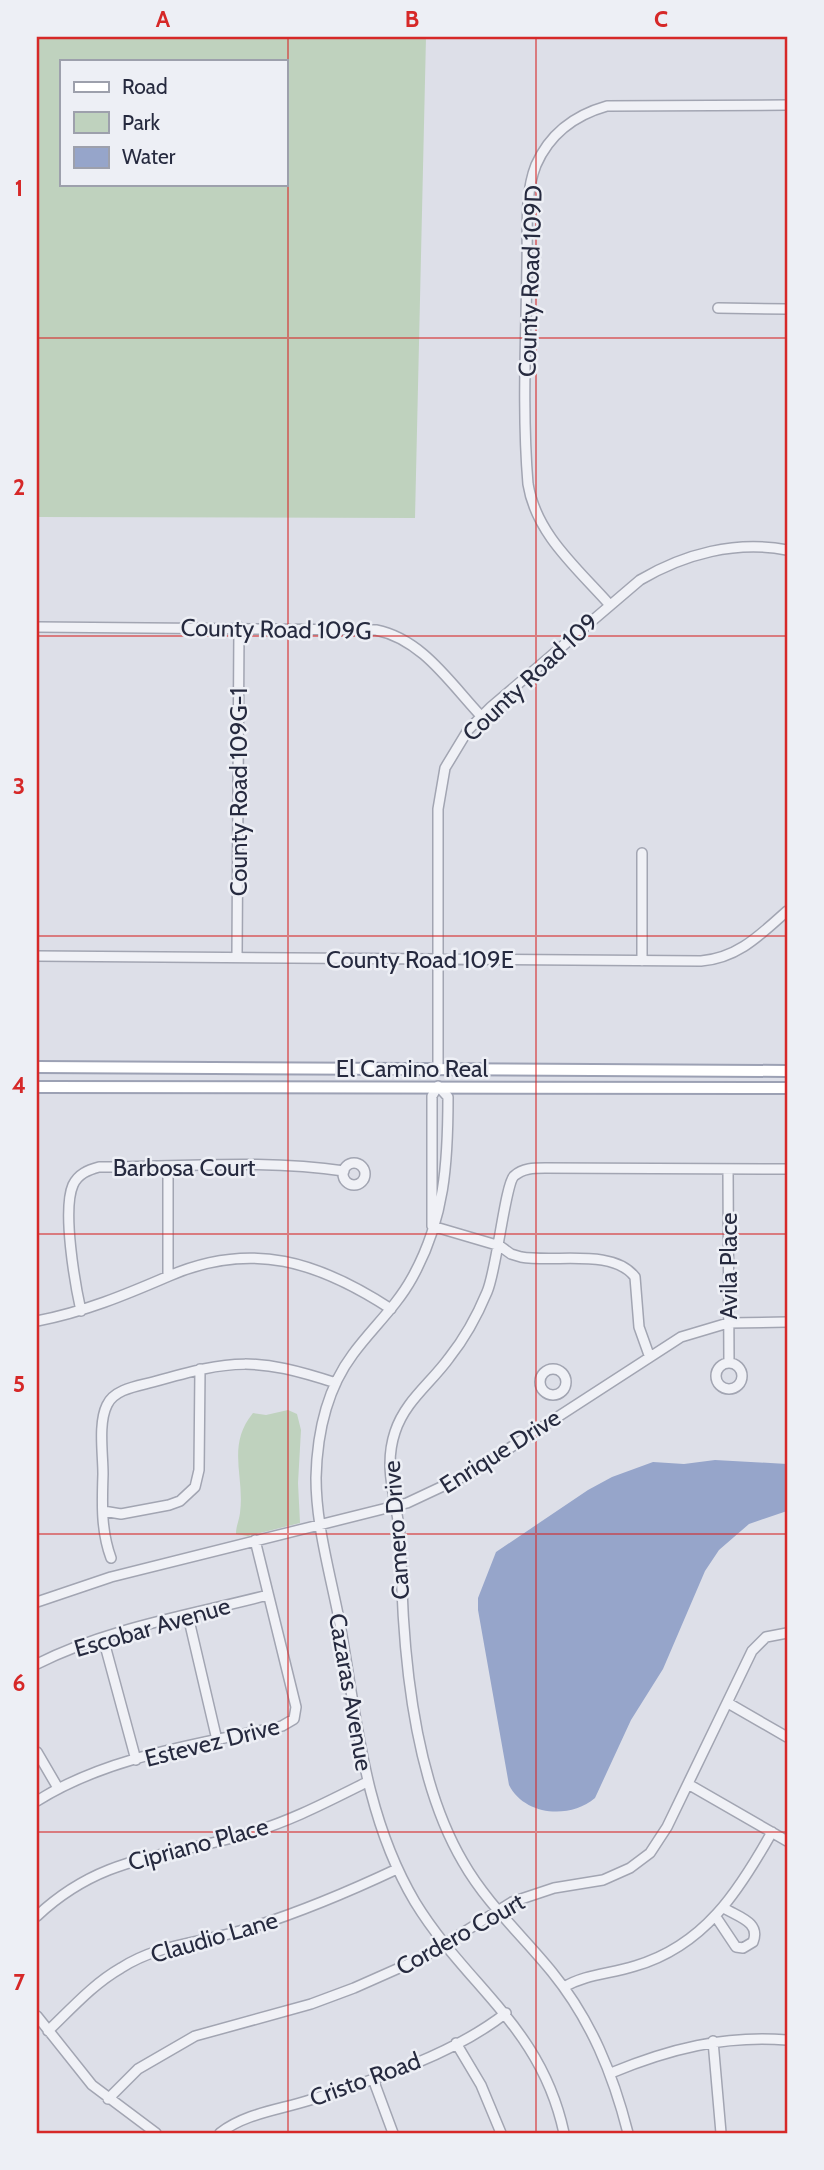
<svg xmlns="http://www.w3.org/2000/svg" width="824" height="2170" font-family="Cabin,sans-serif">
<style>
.green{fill:#bfd2be;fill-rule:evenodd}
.water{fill:#96a5ca}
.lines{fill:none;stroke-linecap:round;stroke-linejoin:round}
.minor-casing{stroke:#a2a5b2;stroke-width:12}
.major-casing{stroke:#9ca1b4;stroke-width:14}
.minor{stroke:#f0f1f6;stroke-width:9}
.major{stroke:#fff;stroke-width:10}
.grid{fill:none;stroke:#d62828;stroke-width:2;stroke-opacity:0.55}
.labels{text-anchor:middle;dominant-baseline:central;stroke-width:5;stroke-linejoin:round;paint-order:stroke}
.street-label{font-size:24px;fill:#262a3f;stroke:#edeff5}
.neatline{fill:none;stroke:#d62828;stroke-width:2.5}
.grid-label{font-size:23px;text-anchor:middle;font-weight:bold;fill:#d62828}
</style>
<rect width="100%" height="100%" fill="#dddfe8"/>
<path class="green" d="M37 37H426L415 518 37 517ZM61 61H285V184H61Z
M288 1410 297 1414 301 1430 298 1483 300 1523 248 1536 236 1534C236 1526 239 1521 240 1513 245 1476 226 1446 253 1413L266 1415Z"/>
<path class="water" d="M715 1460 787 1464V1511L749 1524 719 1550 705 1571 663 1669 631 1720 595 1798C569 1820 524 1815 509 1785L478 1610V1598L496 1552 588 1490 612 1477 653 1462 684 1464Z"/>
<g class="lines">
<defs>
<path id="minor" d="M718 308 787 309
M609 604C577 568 536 534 528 484 522 412 526 338 527 265 528 233 524 195 536 165 550 133 575 115 607 106L787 105
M37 627 376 630C422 639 450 683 481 716
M37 956 701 961C738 958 760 935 787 911
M237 957 239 627
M642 961V853
M438 1068V809L445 768 468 730 491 707 640 580C684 554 736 540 787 550
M343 1174a11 11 0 1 1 22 0a11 11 0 1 1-22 0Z
M168 1167V1276
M728 1169 729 1363
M432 1226V1096L438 1086 448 1097C448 1162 445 1219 412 1278 396 1307 372 1328 353 1354 326 1390 317 1434 316 1478 316 1526 331 1577 340 1624 357 1719 364 1816 415 1902 467 1987 541 2026 564 2133
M432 1226 500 1246 511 1254 521 1257C555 1263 613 1248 635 1277L639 1327 649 1355
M81 1311C75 1284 62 1210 73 1185 78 1174 88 1170 99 1167 180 1167 264 1159 344 1171
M37 1321C84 1312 125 1295 169 1276 252 1240 319 1262 391 1309
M716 1376a13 13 0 1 1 26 0a13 13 0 1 1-26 0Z
M540 1382a13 13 0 1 1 26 0a13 13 0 1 1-26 0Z
M103 1511 121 1514 169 1505 180 1501 195 1487 199 1470 200 1369
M111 1558C101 1531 102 1504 103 1474 103 1454 98 1423 107 1405 114 1389 138 1386 153 1382 233 1359 256 1357 336 1383
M37 1602 111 1577 407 1503 471 1473 681 1337 728 1323 787 1322
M188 1616 217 1740
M103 1638 136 1760
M37 1664C108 1628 191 1615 268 1595
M728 1703 787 1737
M37 1752 58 1788
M688 1784 787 1841
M37 1801C108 1756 200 1744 282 1726L294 1719 296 1707 255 1540
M37 1916C102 1855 163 1858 243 1835 287 1823 327 1802 367 1782
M716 1917 736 1947 743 1948 753 1942C761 1922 738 1917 724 1908
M564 1987C586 1974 610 1974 635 1966 704 1946 739 1891 772 1832
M37 2016 92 2085 156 2133
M48 2031C71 2009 93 1984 121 1968 158 1944 201 1943 243 1930 296 1914 346 1893 397 1869
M713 2041 721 2133
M456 2043 481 2085 501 2133
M611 2073C669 2049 724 2035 787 2040
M373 2079 393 2133
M108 2099 138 2069 195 2036 311 2004 354 1988 424 1957 512 1902 554 1888 603 1880 630 1868 650 1853 667 1827 752 1651 766 1637 787 1633
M220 2133C246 2113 279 2110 310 2100 376 2079 451 2056 506 2013
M628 2133C613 2074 591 2020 552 1972 522 1935 487 1904 463 1862 413 1777 402 1647 401 1550 401 1509 381 1474 395 1432 405 1401 431 1383 449 1358 465 1338 477 1316 487 1292 497 1269 505 1185 514 1176 523 1168 534 1168 545 1168L787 1169"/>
<path id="major" d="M37 1067 787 1071
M37 1087 787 1088"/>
</defs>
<use href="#minor" class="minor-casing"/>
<use href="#major" class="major-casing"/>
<use href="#minor" class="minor"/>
<use href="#major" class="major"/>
</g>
<path class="grid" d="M288 37V2133M536 37V2133M37 338H787M37 636H787M37 936H787M37 1234H787M37 1534H787M37 1832H787"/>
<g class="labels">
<g class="street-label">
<text transform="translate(530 281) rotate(-88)">County Road 109D</text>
<text transform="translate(276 629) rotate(1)">County Road 109G</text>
<text transform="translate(530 677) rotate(-43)">County Road 109</text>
<text transform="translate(238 792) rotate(-90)">County Road 109G-1</text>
<text x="420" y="959">County Road 109E</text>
<text x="412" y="1068">El Camino Real</text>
<text x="184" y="1167">Barbosa Court</text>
<text transform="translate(728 1266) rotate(-90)">Avila Place</text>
<text transform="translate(500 1451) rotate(-32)">Enrique Drive</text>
<text transform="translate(396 1530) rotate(-94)">Camero Drive</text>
<text transform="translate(152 1627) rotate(-16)">Escobar Avenue</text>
<text transform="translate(351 1692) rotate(80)">Cazaras Avenue</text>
<text transform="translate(212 1742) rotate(-14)">Estevez Drive</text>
<text transform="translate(198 1844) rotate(-15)">Cipriano Place</text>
<text transform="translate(460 1934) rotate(-29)">Cordero Court</text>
<text transform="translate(214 1937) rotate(-16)">Claudio Lane</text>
<text transform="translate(365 2079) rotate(-20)">Cristo Road</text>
</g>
</g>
<rect width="824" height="2170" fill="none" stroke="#edeff5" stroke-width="77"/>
<rect x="60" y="60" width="228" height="126" fill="#edeff5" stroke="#9da0ac" stroke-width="2"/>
<rect x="74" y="82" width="35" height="10" fill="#ffffff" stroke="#9da0ac" stroke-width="2"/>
<text x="122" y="94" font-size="21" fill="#262a3f">Road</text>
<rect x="74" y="112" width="35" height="21" fill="#bfd2be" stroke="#9da0ac" stroke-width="2"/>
<text x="122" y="130" font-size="21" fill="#262a3f">Park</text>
<rect x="74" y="147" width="35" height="21" fill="#96a5ca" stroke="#9da0ac" stroke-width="2"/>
<text x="122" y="164" font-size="21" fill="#262a3f">Water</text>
<rect x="38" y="38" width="748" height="2094" class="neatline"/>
<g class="grid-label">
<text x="163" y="27">A</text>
<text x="412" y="27">B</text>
<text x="661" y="27">C</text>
<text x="19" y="196">1</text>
<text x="19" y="495">2</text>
<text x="19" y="794">3</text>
<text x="19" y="1093">4</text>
<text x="19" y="1392">5</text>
<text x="19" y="1691">6</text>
<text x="19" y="1990">7</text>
</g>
</svg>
